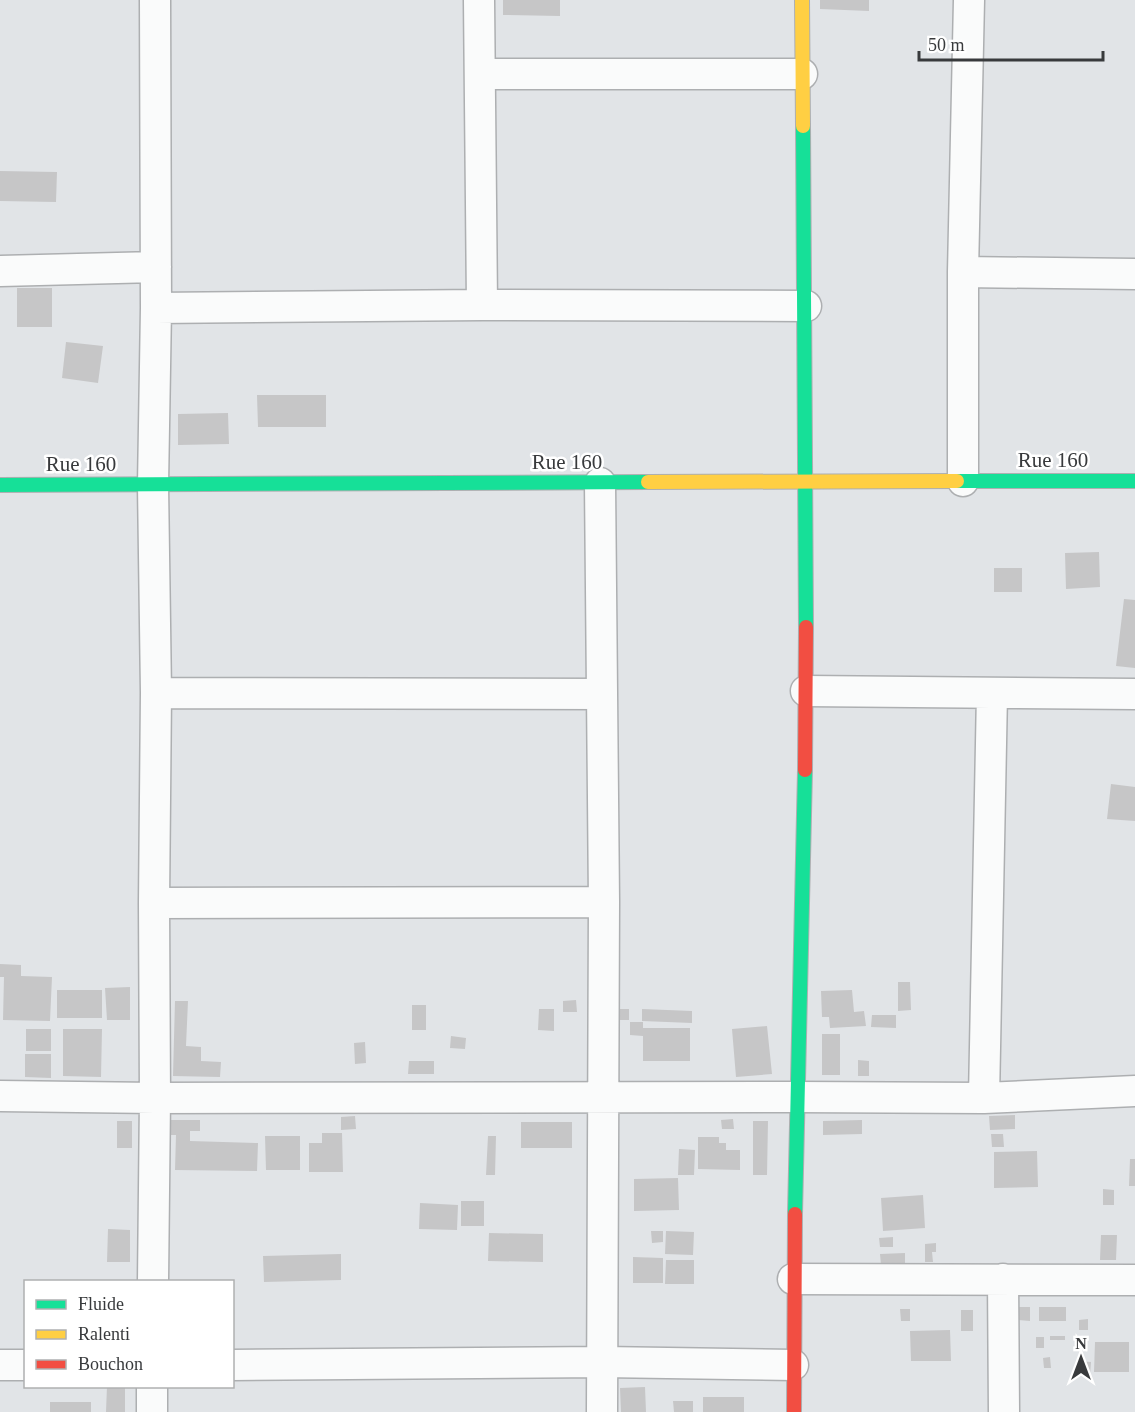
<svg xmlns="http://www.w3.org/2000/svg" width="1135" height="1412" font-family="Georgia,serif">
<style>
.building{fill:#c6c6c7}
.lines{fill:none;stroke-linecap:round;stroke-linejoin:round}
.street-casing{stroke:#adafb1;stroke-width:33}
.fast-casing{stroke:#adafb1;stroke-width:16}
.slow-casing{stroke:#adafb1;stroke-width:16}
.jam-casing{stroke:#adafb1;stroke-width:16}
.street{stroke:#fafbfb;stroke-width:30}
.fast{stroke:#16e098;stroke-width:14}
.slow{stroke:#ffcf43;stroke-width:14}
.jam{stroke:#f24e42;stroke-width:14}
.labels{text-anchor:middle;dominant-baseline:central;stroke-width:5;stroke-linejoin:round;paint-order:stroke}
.street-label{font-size:21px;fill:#383a3c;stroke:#fff}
</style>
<rect width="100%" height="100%" fill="#e1e4e7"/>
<path class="building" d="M503 0H560V16L503 15Z
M820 0H869V11L820 9Z
M0 171 57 172 56 202 0 201Z
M17 288H52V327H17Z
M66 342 103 346 98 383 62 378Z
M257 395H326V427H258Z
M228 413 229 444 178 445V414Z
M1099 552 1100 587 1066 589 1065 553Z
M994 568H1022V592H994Z
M1124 599 1135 600V668L1116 666Z
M1111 784 1135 787V821L1107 819Z
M0 964 21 965V976L52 977 50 1021 3 1020 4 977H0Z
M898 982H910L911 1010 898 1011Z
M130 987V1020H107L105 988Z
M57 990H102V1018H57Z
M852 990 854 1012 864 1011 866 1026 830 1028 829 1017H822L821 991Z
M576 1000 577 1012H563V1001Z
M175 1001H188L186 1046 201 1047V1061L221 1062 220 1077 173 1076Z
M412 1005H426V1030H412Z
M539 1009H554V1031L538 1030Z
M619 1009H629V1020H619Z
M642 1009 692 1011V1023L642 1021Z
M872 1015H896V1028L871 1027Z
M630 1022H643V1028H690V1061H643V1036L630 1035Z
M767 1026 772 1074 736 1077 732 1029Z
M26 1029H51V1051H26Z
M63 1029H102L101 1077 63 1076Z
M822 1034H840V1075H822Z
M451 1036 466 1038 465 1049 450 1048Z
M365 1042 366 1063 355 1064 354 1043Z
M25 1054H51V1078L25 1077Z
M858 1060 869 1061V1076H858Z
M409 1061H434V1074H408Z
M1015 1115V1129L990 1130 989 1116Z
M355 1116 356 1129 341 1130V1117Z
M733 1119 734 1129H722L721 1120Z
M165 1120H200V1131H190V1141L258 1143 257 1171 175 1170 176 1135H165Z
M862 1120V1134L823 1135V1121Z
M117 1121H132V1148H117Z
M753 1121H768L767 1175H753Z
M521 1122H572V1148H521Z
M322 1133H342L343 1172H309V1143H322Z
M991 1134H1003L1004 1147H992Z
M265 1136H300V1170H266Z
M488 1136H496L495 1175H486Z
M698 1137H719V1143H726V1150H740V1170L698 1169Z
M679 1149 695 1150 694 1175H678Z
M1037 1151 1038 1187 994 1188V1152Z
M1130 1159H1135V1186H1129Z
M678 1178 679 1210 634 1211V1179Z
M1103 1189 1114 1190V1205H1103Z
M923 1195 925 1228 883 1231 881 1198Z
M461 1201H484V1226H461Z
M420 1203 458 1205 457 1230 419 1229Z
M108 1229 130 1230V1262H107Z
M651 1231H663V1242L652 1243Z
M666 1231 694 1232 693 1255 665 1254Z
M489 1233 543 1234V1262L488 1261Z
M1101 1235H1117L1116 1260H1100Z
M893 1237V1247H880L879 1238Z
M936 1243V1252H932L933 1262H925V1244Z
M905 1253V1264L881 1265 880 1254Z
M341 1254V1280L264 1282 263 1256Z
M633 1257 663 1258V1283H633Z
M666 1260H694V1284H665Z
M1019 1307H1030V1321L1018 1320Z
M1039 1307H1066V1321H1039Z
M900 1309H910V1321H901Z
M961 1310H973V1331H961Z
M1088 1319V1330H1079V1320Z
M950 1330 951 1361H911L910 1331Z
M1050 1336H1065V1340H1050Z
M1036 1337H1044V1348H1036Z
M1095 1342H1129V1372H1094Z
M1050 1357 1051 1368H1044L1043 1358Z
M1078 1361 1091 1362 1090 1375H1078Z
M107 1386H125V1412H106Z
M645 1387 646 1412H621L620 1388Z
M703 1397H744V1412H703Z
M673 1401H693V1412H674Z
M50 1402H91V1412H50Z"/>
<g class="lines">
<defs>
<path id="street" d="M479 0 482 305
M480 74H802
M0 271 156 267
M963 272 1135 274
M156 308 482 305 806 306
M963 481V272L969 0
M600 483 604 902 602 1412
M806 691 1135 694
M156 693 602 694
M154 903 604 902
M0 1096 155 1098 797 1097 984 1098 1135 1091
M984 1098 992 693
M793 1279 1135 1280
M1003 1279 1004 1412
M153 1282 155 1098 154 903 156 693 153 485 156 308 155 0
M0 1365H26
M232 1365 603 1362 793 1365
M152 1386V1412"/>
<path id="fast" d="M803 126 806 627
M957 481H1135
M0 485 648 482
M795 1214 805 770"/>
<path id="slow" d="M802 0 803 126
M648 482 957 481"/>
<path id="jam" d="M805 770 806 627
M794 1412 795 1214"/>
</defs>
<use href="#street" class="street-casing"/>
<use href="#fast" class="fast-casing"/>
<use href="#slow" class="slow-casing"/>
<use href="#jam" class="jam-casing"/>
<use href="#street" class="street"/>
<use href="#fast" class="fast"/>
<use href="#slow" class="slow"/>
<use href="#jam" class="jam"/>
</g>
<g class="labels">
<g class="street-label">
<text x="1053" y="460">Rue 160</text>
<text x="567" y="462">Rue 160</text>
<text x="81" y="464">Rue 160</text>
</g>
</g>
<rect x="24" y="1280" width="210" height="108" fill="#ffffff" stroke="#afb0b1" stroke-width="1.5"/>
<rect x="36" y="1300" width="30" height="9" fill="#16e098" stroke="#afb0b1" stroke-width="1.5"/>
<text x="78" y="1310" font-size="18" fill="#383a3c">Fluide</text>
<rect x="36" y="1330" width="30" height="9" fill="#ffcf43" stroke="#afb0b1" stroke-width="1.5"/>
<text x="78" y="1340" font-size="18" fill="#383a3c">Ralenti</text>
<rect x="36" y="1360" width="30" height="9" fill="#f24e42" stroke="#afb0b1" stroke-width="1.5"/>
<text x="78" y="1370" font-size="18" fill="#383a3c">Bouchon</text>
<g transform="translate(1081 1358)" stroke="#ffffff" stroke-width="4.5" paint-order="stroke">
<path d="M0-4.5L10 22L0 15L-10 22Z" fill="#383a3c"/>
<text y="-9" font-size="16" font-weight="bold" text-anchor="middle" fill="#383a3c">N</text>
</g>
<path d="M919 51v9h184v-9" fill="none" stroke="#383a3c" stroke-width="3"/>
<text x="928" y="51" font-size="18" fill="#383a3c" stroke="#ffffff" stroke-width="4.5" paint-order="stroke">50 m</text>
</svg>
